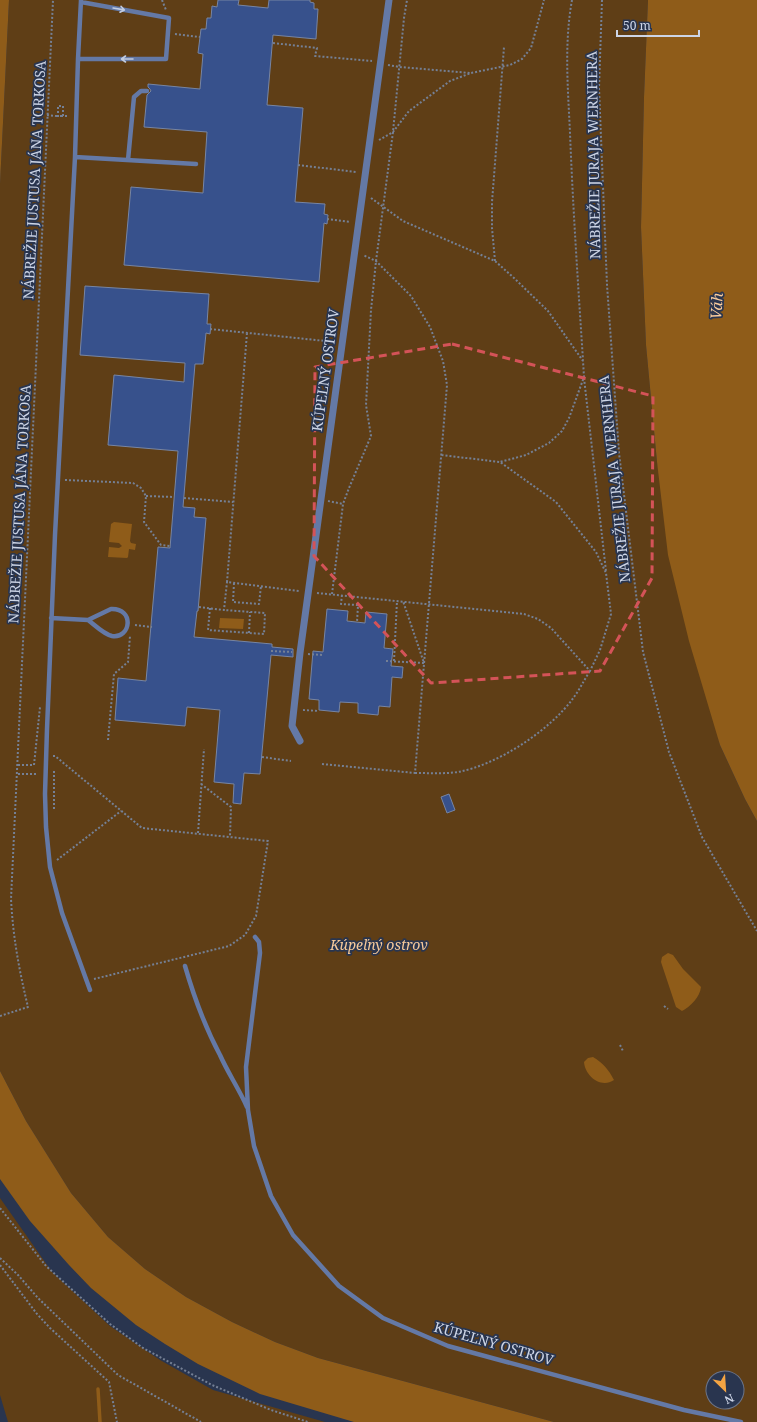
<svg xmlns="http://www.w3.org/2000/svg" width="757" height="1422" font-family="'Noto Serif',serif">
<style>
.green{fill:#5f3e16;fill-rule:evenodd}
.water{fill:#8f5c19}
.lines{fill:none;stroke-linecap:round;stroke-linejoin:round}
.stream{stroke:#8f5c19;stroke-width:3.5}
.building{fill:#37518c;stroke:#7785a3}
.path{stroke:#758095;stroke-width:2;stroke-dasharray:2 2;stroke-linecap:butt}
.service{stroke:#6479a6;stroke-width:4.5}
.pedestrian{stroke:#6479a6;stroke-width:7}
.path-bridge{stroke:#758095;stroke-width:2;stroke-dasharray:2 2;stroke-linecap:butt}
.oneway{stroke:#c2cce0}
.marked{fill:none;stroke:#d45358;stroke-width:3;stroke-dasharray:8 5;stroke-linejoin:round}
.labels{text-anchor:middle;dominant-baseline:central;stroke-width:3.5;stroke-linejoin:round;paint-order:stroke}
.street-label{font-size:14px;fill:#cdd5e6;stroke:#29354f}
.park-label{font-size:14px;font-style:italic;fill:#f6c99a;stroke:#29354f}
.water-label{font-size:15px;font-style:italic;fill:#facd9d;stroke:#29354f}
</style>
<rect width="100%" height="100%" fill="#29354f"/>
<path class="green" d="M9 0H648L644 97 641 227 646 345 657 462 720 745 745 799 757 821V1422H554L318 1358 275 1342 232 1322 186 1297 145 1269 108 1237 71 1193 26 1121 0 1071V184ZM713 1378H737V1402H713Z
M0 1198 52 1272 110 1326 160 1360 213 1390 325 1422H8L0 1395Z"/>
<path class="water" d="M0 0H9L0 184Z
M648 0H757V821L745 799 720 745 689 641 668 555 657 462 646 345 641 227 644 97Z
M114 522 132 524 130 541 131 543 136 544 135 550 129 549 128 557 127 558 108 557 109 547 119 548 122 546 119 543 109 542 111 524Z
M220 618 244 619 243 629 219 628Z
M668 953 673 955 683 969 701 987C700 997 690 1007 682 1011L676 1007 661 962 662 957Z
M593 1057C603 1063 609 1070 614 1080 601 1089 585 1076 584 1062L588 1058Z
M0 1071 26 1121 71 1193 108 1237 145 1269 186 1297 232 1322 275 1342 318 1358 554 1422H354L260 1394 198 1364 165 1344 136 1325 91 1288 69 1265 30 1221 0 1179Z"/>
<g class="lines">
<path class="stream" d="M98 1389 100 1422"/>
</g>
<path class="building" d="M218 0H239L238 5 268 8 269 0H310V2L314 3V9H318L316 39 273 35 267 105 303 108 295 202 325 204 324 214 328 215 327 224 324 223 319 282 124 265 131 187 203 193 207 132 144 127 147 95 151 91 150 89 148 87V84L200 89 203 54 198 53 201 29H206L207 18H211L212 6 217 7Z
M85 286 209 294 207 324H211L210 334 206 333 203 364H195L183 507 195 508 194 517 206 518 198 611H197L194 637 272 644V647L293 649V657L271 655 260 774 244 773 241 804 233 803 234 784 214 782 220 710 187 707 185 726 115 720 118 678 146 681 158 547 170 548 178 451 108 445 114 375 184 382 185 363 80 355Z
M327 609 348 611 347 621 365 623 366 612 387 614 384 648 393 649 391 666 403 667 402 678 392 677 390 707 379 706 378 715 358 713V703L340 702 339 712 319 710V700L309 699 313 651 323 652Z
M449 794 455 810 447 813 441 797Z"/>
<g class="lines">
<path class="path" d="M162 0 166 10
M572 0C564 44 568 89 570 133 573 209 578 284 583 360
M602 0 599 88 607 285 619 453 643 652 669 752 702 837 757 931
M175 34 200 37
M273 43 317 48 315 56 372 61
M388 65 400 67 470 73
M47 115 56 116
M63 116V106H58V116H69
M379 140 393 132 409 111 450 81 471 73 510 65 522 59 531 48 544 0
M298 165 356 172
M371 198 403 221 495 261 514 278 548 311 583 361 584 377 569 418 562 431 549 443 526 455 500 462
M327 219 350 222
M495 261 492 228V202L504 47
M210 329 335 342
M247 333 227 582 299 591
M584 378 606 571
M65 480 133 483 141 488 146 496 144 522 161 545 170 546
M146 496 174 497
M184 498 233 502
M328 501 343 504
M234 583 233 602 259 604 261 586
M317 593 524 614 538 619 551 628 590 671 600 650 611 614 606 573 596 552 556 502 500 462 441 455
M332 594 343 504 349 488 371 436 366 405 371 310 376 261 393 132 404 18 407 0
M342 595 341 604 358 605 357 622
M199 607 224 610 227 582
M210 608 208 630 264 634 265 613 224 610
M135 625 152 627
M249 633 250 612
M271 651 292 652
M308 654 323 655
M386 661 424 663 403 601
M394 661 397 601
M303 710 319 711
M108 740 114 674 128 662 130 636
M53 756H55L142 828 268 841 256 916 245 935 229 946 94 979
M262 757 291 761
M322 764 415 773 447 385 443 361 430 327 411 296 376 261 363 255
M18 765H34L40 707
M415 773C429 773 443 774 458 772 497 765 551 730 574 697 580 689 584 680 590 671
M18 774H38
M201 784 231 807 230 836
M54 809V771
M198 833 204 749
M57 860 121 811
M664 1006 668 1009
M0 1016 28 1007C19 970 13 937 11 899L53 0
M620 1045 623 1051
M0 1208 46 1266 110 1324 143 1348 212 1385 271 1410 308 1422
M0 1258 18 1275 38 1298 118 1375 201 1422
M0 1265 37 1314 50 1328 109 1382 117 1422"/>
<path class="service" d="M81 0 78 59 75 157 55 535 47 729 45 794 46 827 50 867 62 913 90 990
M78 59H166L169 18 81 2
M75 157 196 164
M128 160 134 97 141 91H147
M111 609C135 608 131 639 112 636 103 634 95 625 88 620Z
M51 618 88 620
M255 937 259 942 260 953 246 1067 248 1110 254 1146 271 1196 293 1235 339 1286 383 1318 448 1346 684 1410 741 1422
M185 966C194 997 205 1027 220 1055 228 1073 239 1089 247 1107"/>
<path class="pedestrian" d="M300 741 292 726 300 653 389 0"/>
<path class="path-bridge" d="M56 116H63"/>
</g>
<defs><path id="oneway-shaft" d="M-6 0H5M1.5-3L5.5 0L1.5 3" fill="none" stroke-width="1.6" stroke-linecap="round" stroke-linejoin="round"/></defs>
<g class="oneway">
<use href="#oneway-shaft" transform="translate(119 9) rotate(10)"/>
<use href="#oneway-shaft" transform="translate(127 59) rotate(-180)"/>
</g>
<path class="marked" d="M452 344 653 396 652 578 600 671 431 683 314 556 315 367Z"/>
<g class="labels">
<g class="street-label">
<text transform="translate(593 155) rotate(-91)">NÁBREŽIE JURAJA WERNHERA</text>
<text transform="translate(34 180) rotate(-87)">NÁBREŽIE JUSTUSA JÁNA TORKOSA</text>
<text transform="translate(325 370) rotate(-82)">KÚPEĽNÝ OSTROV</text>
<text transform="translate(614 479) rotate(-96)">NÁBREŽIE JURAJA WERNHERA</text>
<text transform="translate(19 504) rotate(-87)">NÁBREŽIE JUSTUSA JÁNA TORKOSA</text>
<text transform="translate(494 1343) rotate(16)">KÚPEĽNÝ OSTROV</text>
</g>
<g class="park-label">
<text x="379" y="944">Kúpeľný ostrov</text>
</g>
<g class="water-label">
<text transform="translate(716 306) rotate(-86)">Váh</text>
</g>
</g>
<g transform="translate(725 1390) rotate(155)"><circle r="19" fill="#29354f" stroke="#6b758b"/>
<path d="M0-3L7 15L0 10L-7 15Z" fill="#f3a443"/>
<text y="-6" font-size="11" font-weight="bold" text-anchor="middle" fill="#cdd5e6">N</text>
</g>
<path d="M617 30v6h82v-6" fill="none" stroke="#cdd5e6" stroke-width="2"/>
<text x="623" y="30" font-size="12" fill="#cdd5e6" stroke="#29354f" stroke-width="3" paint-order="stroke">50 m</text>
</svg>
